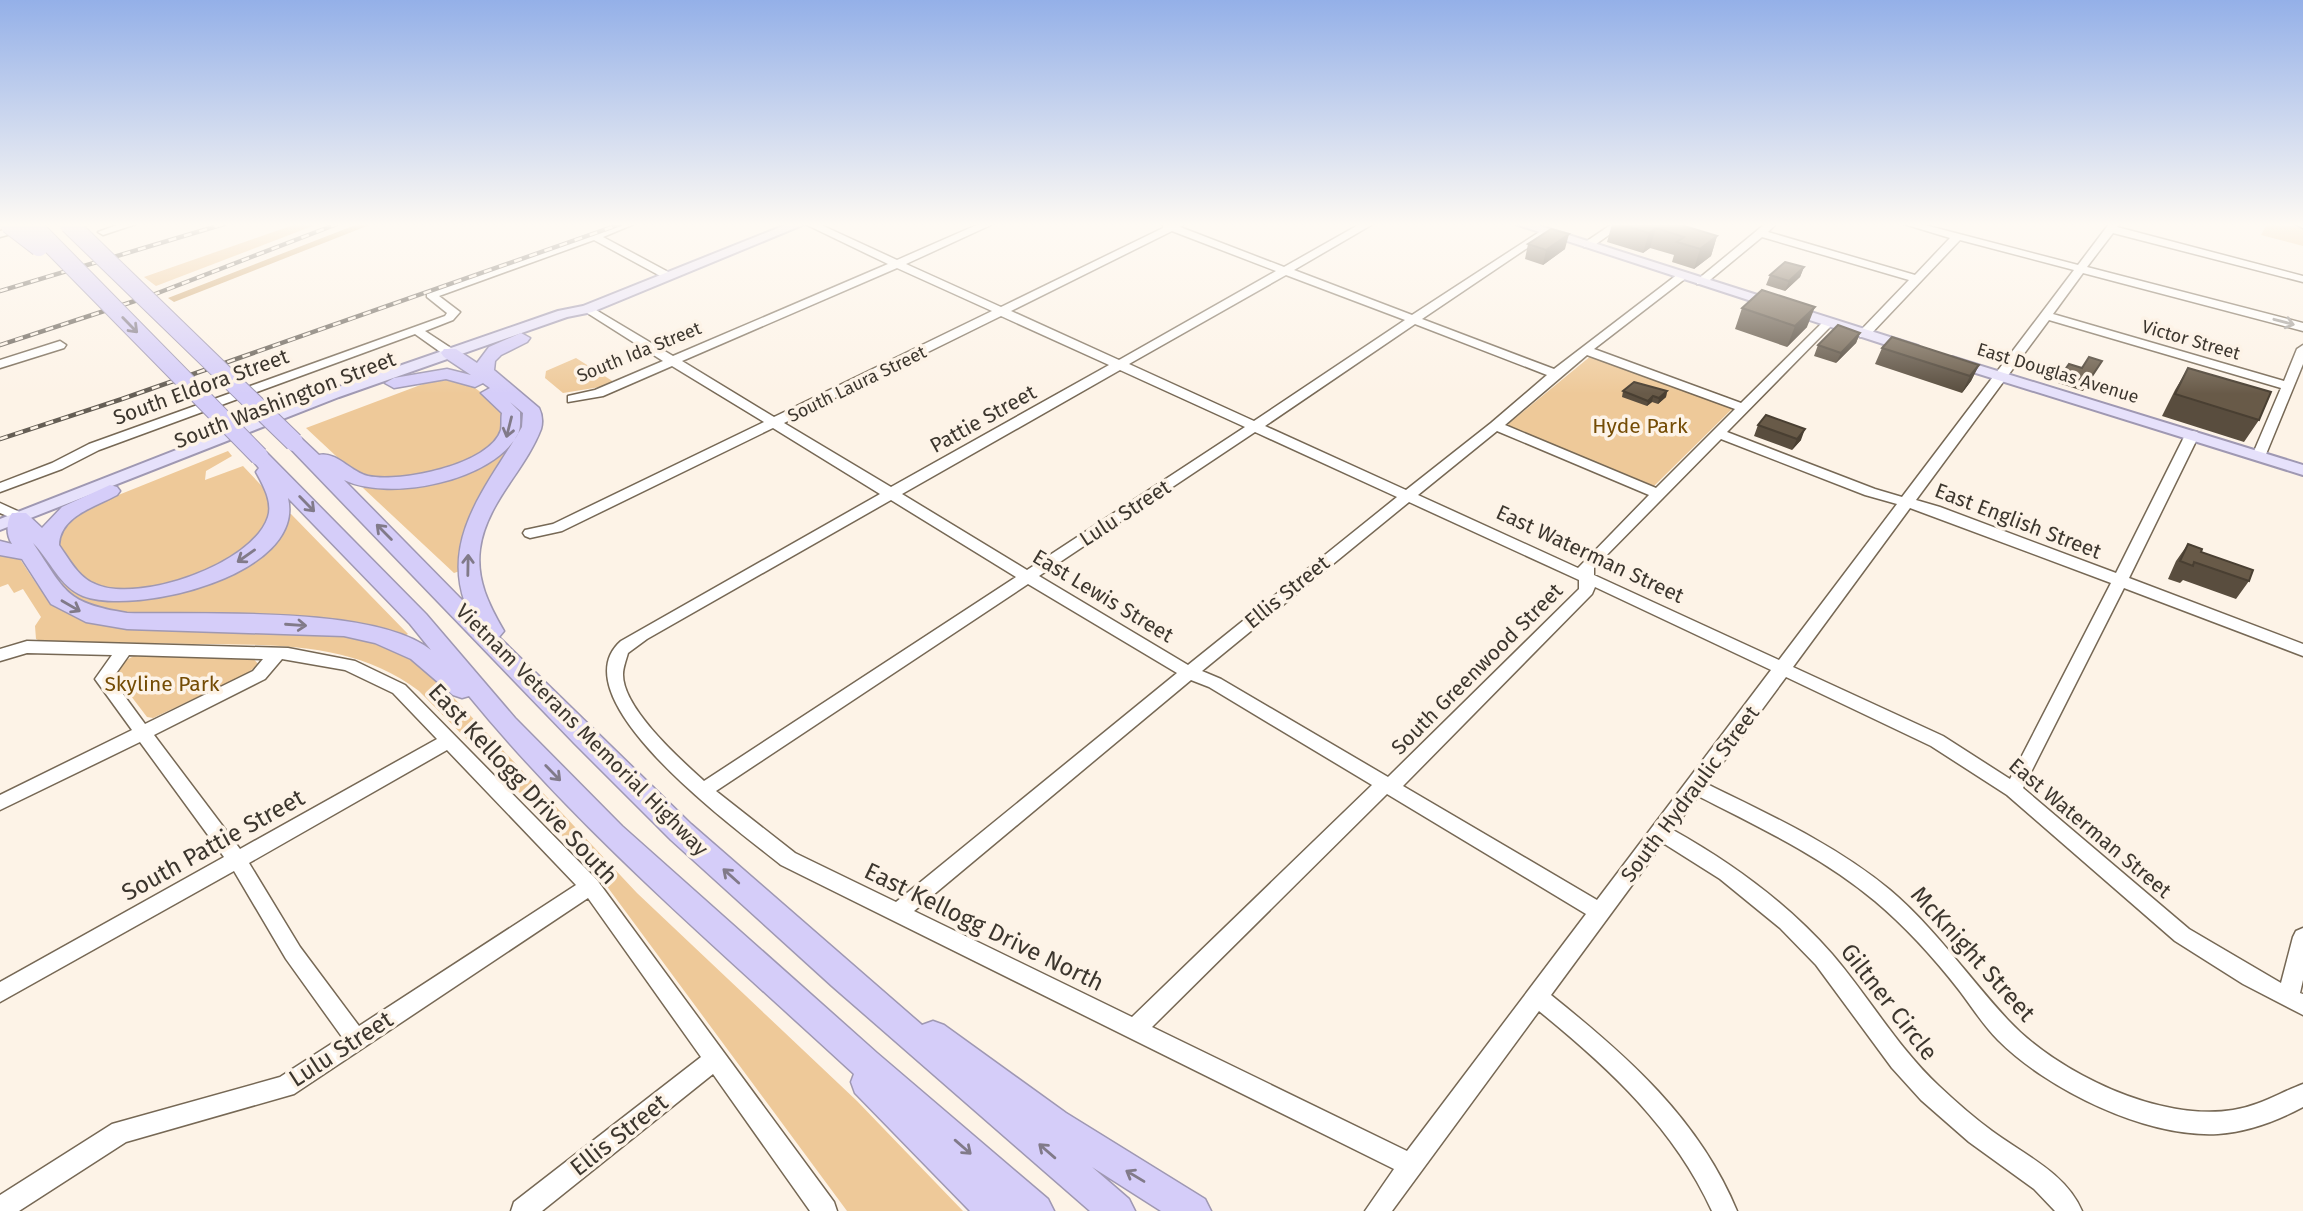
<svg xmlns="http://www.w3.org/2000/svg" width="2303" height="1211" font-family="'Fira Sans',sans-serif">
<style>
.green{fill:#eec999}
.forest{fill:#d0a770}
.lines{fill:none;stroke-linecap:round;stroke-linejoin:round}
.minor-casing{stroke:#766855;stroke-width:3}
.major-casing{stroke:#9f98b2;stroke-width:4}
.highway-casing{stroke:#9f98b2;stroke-width:3}
.minor{fill:#fff;fill-rule:evenodd}
.major{fill:#e6e1fb;fill-rule:evenodd}
.highway{fill:#d5cdf9;fill-rule:evenodd}
.rail-casing{stroke:#655e55;stroke-width:4.5}
.rail{stroke:#fdf3e7;stroke-width:2.5;stroke-dasharray:8;stroke-linecap:butt}
.highway-bridge-casing{stroke:#9f98b2;stroke-width:20;stroke-linecap:butt}
.highway-bridge{stroke:#d5cdf9;stroke-width:18}
.wall{fill:#594d3e}
.shaded-wall{fill:#493f32}
.building{fill:#685a48;stroke:#493f32;stroke-width:2}
.oneway{stroke:#9e9a96}
.oneway2{stroke:#817a89}
.labels{text-anchor:middle;dominant-baseline:central;stroke-width:7;stroke-linejoin:round;paint-order:stroke}
.far-street-label{font-size:18px;fill:#3c362e;stroke:#fdf3e7}
.street-label{font-size:21px;fill:#3c362e;stroke:#fdf3e7}
.park-label{font-size:21px;fill:#744c05;stroke:#fdf3e7}
.near-street-label{font-size:24px;fill:#3c362e;stroke:#fdf3e7}
</style>
<rect width="100%" height="100%" fill="#fdf3e7"/>
<path class="green" d="M296 224H318L156 286 144 277Z
M2267 224 2303 227V246L2261 235Z
M1592 355 1734 407 1654 486 1507 425Z
M576 358 614 382 600 387 563 393 545 378 546 371Z
M439 378H462L504 410 506 426 490 449 456 468 380 481 351 470 306 428Z
M510 402 523 409 528 422C501 468 461 517 460 571L454 573 363 488 388 487 488 458 516 408Z
M228 451 232 456 206 471 205 480 243 466 274 499 266 528 242 555 165 588 112 591 91 584 80 574 54 538 58 526 91 506Z
M291 514 408 634 401 638 123 615 75 601 59 585 63 583 82 594 203 583 284 515Z
M0 551 15 555 20 559C40 589 48 607 84 619L282 627 373 638 423 665 637 893 857 1101 963 1211H847L603 881 581 855 419 691C353 641 274 645 195 644 143 643 92 642 40 641L36 639 35 626 41 617 23 589 14 593 8 584 0 587Z
M136 655 252 657 258 664 247 674 153 718 147 717 115 675V669L120 663Z"/>
<path class="forest" d="M358 224H372L174 302 168 298Z"/>
<g class="lines">
<defs>
<path id="minor" d="M24 224 29 225V229L0 237V231Z
M120 224H136L103 235 98 232Z
M619 224H634L603 237 672 274V278H664L594 240 439 296 460 312 453 320 425 331 454 350V356H446L415 334 99 450 62 469 0 492V483L52 463 89 444 445 316 447 313 427 297V293Z
M805 224H819L897 260 979 224H993L906 264 1001 307 1163 228V224H1184L1180 227 1284 267 1360 224H1373L1294 270 1412 315 1544 229 1549 232 1548 234 1422 319 1554 369 1678 274H1686V278L1594 349 1741 403 1824 321H1832V325L1727 432 1875 489 1902 497 2074 270 1960 240 1868 337H1860V331L1909 280 1762 237 1705 284H1697V280L1765 224H1776L1768 232 1915 275 1950 238 1904 224H1921L2078 265 2109 224H2119L2117 227 2303 276V282L2113 233 2087 267 2303 323V331L2083 273 2053 314 2284 381 2297 349 2303 345V364L2264 459H2254L2252 456 2281 388 2049 320 1916 500 1940 507 2116 573 2185 435 2192 431 2197 432 2199 435 2129 578 2303 644V656L2124 588 2023 788 2189 929 2281 983 2293 937 2296 931 2303 928V980L2300 993 2303 994V1015L2243 984 2175 941 2007 795 1931 746 1786 677 1707 784C1770 815 1836 845 1890 890 1936 929 1968 977 2008 1020 2057 1073 2160 1122 2233 1110 2259 1106 2279 1093 2303 1084V1107C2277 1121 2247 1132 2218 1134 2146 1138 2048 1090 1998 1040 1983 1025 1972 1007 1959 990 1934 958 1906 927 1875 901 1822 857 1759 827 1698 796L1673 830C1732 863 1787 903 1832 954 1869 997 1897 1047 1939 1086 1956 1102 1973 1117 1992 1131 2023 1154 2066 1173 2082 1211H2055L2034 1189 1969 1142 1921 1100 1892 1068 1816 965 1780 928 1720 879 1663 843 1551 995C1627 1056 1699 1119 1737 1211H1712C1674 1128 1609 1068 1539 1011L1392 1211H1365L1394 1169 781 865C742 833 555 699 621 641L880 494 773 428 562 531 530 538 525 536 523 533 525 530 553 524 764 422 672 366 603 396 568 402V396L595 390 663 361 581 309 591 307 673 356 888 264ZM1172 231 1276 271 1119 360 1011 311ZM897 268 992 311 774 417 682 361ZM1286 275 1405 320 1254 421 1129 364ZM1001 316 1109 365 891 487 784 423ZM1415 324 1547 375 1491 423 1406 490 1265 426ZM1587 355 1735 409 1656 488 1505 425ZM1120 370 1245 427 1027 570 902 494ZM1497 431 1649 495 1578 568 1418 495ZM1255 432 1397 497 1188 665 1039 576ZM1721 439 1865 495 1897 504 1779 660 1594 575V568ZM891 500 1016 577 704 781C681 760 622 708 623 674 623 668 626 660 628 653L647 639ZM1409 502 1579 580V589L1388 777 1221 679 1202 671ZM1910 508 2111 583 2010 779 1943 736 1793 667ZM1028 584 1177 673 896 902 795 853 716 791ZM1595 587 1771 670 1597 900 1403 786 1592 594ZM1191 680 1209 687 1372 785 1132 1017 914 911ZM1387 794 1586 914 1407 1151 1152 1027Z
M1612 224H1624L1592 247H1584V243Z
M2295 224H2303V228Z
M60 341 66 345 64 348 0 368V360Z
M0 503 24 514 26 517 19 521 0 513Z
M27 641 288 648 355 661 405 685 597 880 834 1202 837 1211H810L713 1074 542 1211H511L514 1202 701 1057 588 898 294 1094 126 1142 19 1211H0V1195L112 1124 280 1077 342 1037 286 959 234 871 0 1002V982L224 857 140 742 0 810V795L132 730 95 679 112 655 27 653 0 661V649ZM129 655 263 659 253 671 145 724 112 679ZM282 659 345 670 393 693 437 739 240 849 154 735 265 679ZM447 750 576 885 359 1026 300 947 249 863Z"/>
<path id="major" d="M788 224H805L592 312 567 317 339 397 0 530V519L327 391 558 311 583 306Z
M1515 224H1534L1918 346 1920 349 1918 352H1908Z
M1952 357 2303 465V475L1947 364 1945 361Z"/>
<path id="highway" d="M521 333 530 338 527 342 501 355 495 361 494 370 539 408C542 414 543 422 541 429 525 471 486 503 480 549 476 580 489 605 504 631L499 637 691 824 922 1025 933 1021 944 1025 1066 1113 1205 1199 1211 1211H1161L1092 1167 1129 1199 1135 1211H1090L832 986 671 840 574 743 284 442 294 436 301 438 319 455C336 451 351 472 368 476 399 483 490 465 501 430 502 425 501 418 502 413L481 393 490 388 483 383 475 387 446 379 394 388 385 383 394 378 447 369 471 375 444 357 441 353 444 349H456L477 363 489 347ZM510 402 523 413 522 427C490 483 441 535 465 603L344 480C390 502 493 481 518 434 521 427 520 419 520 412Z
M259 450 266 452 426 614 515 718 622 826 877 1053 1048 1199 1054 1211H970L855 1093 851 1082 854 1074C722 952 583 835 469 696L462 698 453 695 411 659 375 643 344 636 127 629 86 622 51 604 22 559 0 555V541L12 544C6 535 6 521 12 513H26L42 528 62 507 110 485 117 487 120 491 117 495C95 507 60 516 59 545 69 559 78 577 95 584 138 604 253 564 268 517 273 502 263 485 256 472L259 468 249 456ZM288 498 410 624 431 650C375 605 200 615 127 613 65 603 66 592 33 543 50 560 60 587 83 596 136 616 306 575 288 498Z"/>
</defs>
<use href="#minor" class="minor-casing"/>
<use href="#major" class="major-casing"/>
<use href="#highway" class="highway-casing"/>
<use href="#minor" class="minor"/>
<use href="#major" class="major"/>
<use href="#highway" class="highway"/>
<defs>
<path id="rail" d="M0 291 224 224
M0 345 150 296 337 224
M0 439 122 399 621 224"/>
</defs>
<use href="#rail" class="rail-casing"/>
<use href="#rail" class="rail"/>
<defs>
<path id="highway-bridge" d="M9 224 39 247
M31 224 259 456
M69 224 294 442"/>
</defs>
<use href="#highway-bridge" class="highway-bridge-casing"/>
<use href="#highway-bridge" class="highway-bridge"/>
</g>
<path class="wall" d="M1612 224H1678L1717 236 1711 256 1694 269 1672 262 1674 255 1650 248 1643 253 1607 242Z
M1528 244 1565 249 1543 265 1525 259Z
M1804 267 1800 277 1785 291 1766 285 1770 275Z
M1742 308 1807 327 1787 347 1735 329Z
M1860 333 1856 343 1836 363 1814 356 1818 345Z
M1882 348 1979 365 1971 381 1962 393 1875 364Z
M2082 368 2096 370 2083 391 2058 383 2062 374Z
M2188 368 2259 420 2244 442 2162 416 2175 390Z
M1623 391H1667L1666 397 1658 404 1652 402 1647 406 1622 397Z
M1758 425 1801 440 1792 450 1754 436Z
M2188 544 2249 581 2236 599 2183 580 2180 583 2168 579 2176 561Z"/>
<path class="shaded-wall" d="M1656 228 1650 248 1643 253 1649 233Z
M1569 234 1565 249 1543 265 1546 250Z
M1717 236 1711 256 1694 269 1700 249Z
M1804 267 1800 277 1785 291 1789 281Z
M1815 307 1807 327 1787 347 1795 326Z
M1860 333 1856 343 1836 363 1841 353Z
M1979 365 1971 381 1962 393 1970 376Z
M1667 391 1666 397 1658 404 1659 398Z
M1653 396 1652 402 1647 406 1648 401Z
M1805 429 1801 440 1792 450 1797 439Z"/>
<path class="building" d="M1619 224H1678L1717 236 1700 249 1677 242 1684 237 1656 228 1649 233Z
M1551 229 1569 234 1546 250 1528 244Z
M1785 262 1804 267 1789 281 1770 275Z
M1762 290 1815 307 1795 326 1742 308Z
M1838 325 1860 333 1841 353 1818 345Z
M1892 337 1979 365 1970 376 1882 348Z
M2089 357 2102 361 2088 382 2062 374 2069 364 2082 368Z
M2188 368 2271 392 2259 420 2175 394Z
M1634 382 1667 391 1659 398 1653 396 1648 401 1623 391Z
M1766 415 1805 429 1797 439 1758 425Z
M2188 544 2202 549 2201 552 2253 570 2249 581 2194 562 2193 566 2180 561Z"/>
<defs><path id="oneway-shaft" d="M-6 0H5M1.5-3L5.5 0L1.5 3" fill="none" stroke-width="1.6" stroke-linecap="round" stroke-linejoin="round" transform="scale(1.75)"/></defs>
<use class="oneway" href="#oneway-shaft" transform="translate(2284 322) rotate(15)"/>
<g class="oneway2">
<use href="#oneway-shaft" transform="translate(130 325) rotate(46)"/>
<use href="#oneway-shaft" transform="translate(509 427) rotate(104)"/>
<use href="#oneway-shaft" transform="translate(307 504) rotate(46)"/>
<use href="#oneway-shaft" transform="translate(384 532) rotate(-135)"/>
<use href="#oneway-shaft" transform="translate(246 556) rotate(145)"/>
<use href="#oneway-shaft" transform="translate(468 565) rotate(-89)"/>
<use href="#oneway-shaft" transform="translate(71 606) rotate(30)"/>
<use href="#oneway-shaft" transform="translate(296 625) rotate(4)"/>
<use href="#oneway-shaft" transform="translate(553 773) rotate(46)"/>
<use href="#oneway-shaft" transform="translate(731 876) rotate(-138)"/>
<use href="#oneway-shaft" transform="translate(963 1147) rotate(41)"/>
<use href="#oneway-shaft" transform="translate(1047 1151) rotate(-139)"/>
<use href="#oneway-shaft" transform="translate(1135 1176) rotate(-149)"/>
</g>
<linearGradient id="sky" x2="0" y2="1"><stop stop-color="#94b0e8"/><stop offset="0.57" stop-color="#fefaf4"/><stop offset="1" stop-color="#fefaf4" stop-opacity="0"/></linearGradient>
<rect width="2303" height="394" fill="url(#sky)"/>
<g class="labels">
<g class="far-street-label">
<text transform="translate(2191 340) rotate(16)">Victor Street</text>
<text transform="translate(639 352) rotate(-22)">South Ida Street</text>
<text transform="translate(2058 373) rotate(17)">East Douglas Avenue</text>
<text transform="translate(857 384) rotate(-26)">South Laura Street</text>
</g>
<g class="street-label">
<text transform="translate(201 387) rotate(-20)">South Eldora Street</text>
<text transform="translate(285 400) rotate(-21)">South Washington Street</text>
<text transform="translate(983 419) rotate(-29)">Pattie Street</text>
<text transform="translate(1125 513) rotate(-33)">Lulu Street</text>
<text transform="translate(2018 521) rotate(21)">East English Street</text>
<text transform="translate(1590 554) rotate(25)">East Waterman Street</text>
<text transform="translate(1287 592) rotate(-39)">Ellis Street</text>
<text transform="translate(1103 596) rotate(31)">East Lewis Street</text>
<text transform="translate(1477 669) rotate(-45)">South Greenwood Street</text>
<text transform="translate(582 730) rotate(45)">Vietnam Veterans Memorial Highway</text>
<text transform="translate(1690 794) rotate(-53)">South Hydraulic Street</text>
<text transform="translate(2090 828) rotate(40)">East Waterman Street</text>
</g>
<g class="park-label">
<text x="1640" y="426">Hyde Park</text>
<text x="162" y="684">Skyline Park</text>
</g>
<g class="near-street-label">
<text transform="translate(523 784) rotate(47)">East Kellogg Drive South</text>
<text transform="translate(213 845) rotate(-29)">South Pattie Street</text>
<text transform="translate(984 927) rotate(26)">East Kellogg Drive North</text>
<text transform="translate(1973 954) rotate(48)">McKnight Street</text>
<text transform="translate(1889 1002) rotate(52)">Giltner Circle</text>
<text transform="translate(341 1049) rotate(-33)">Lulu Street</text>
<text transform="translate(619 1135) rotate(-38)">Ellis Street</text>
</g>
</g>
</svg>
